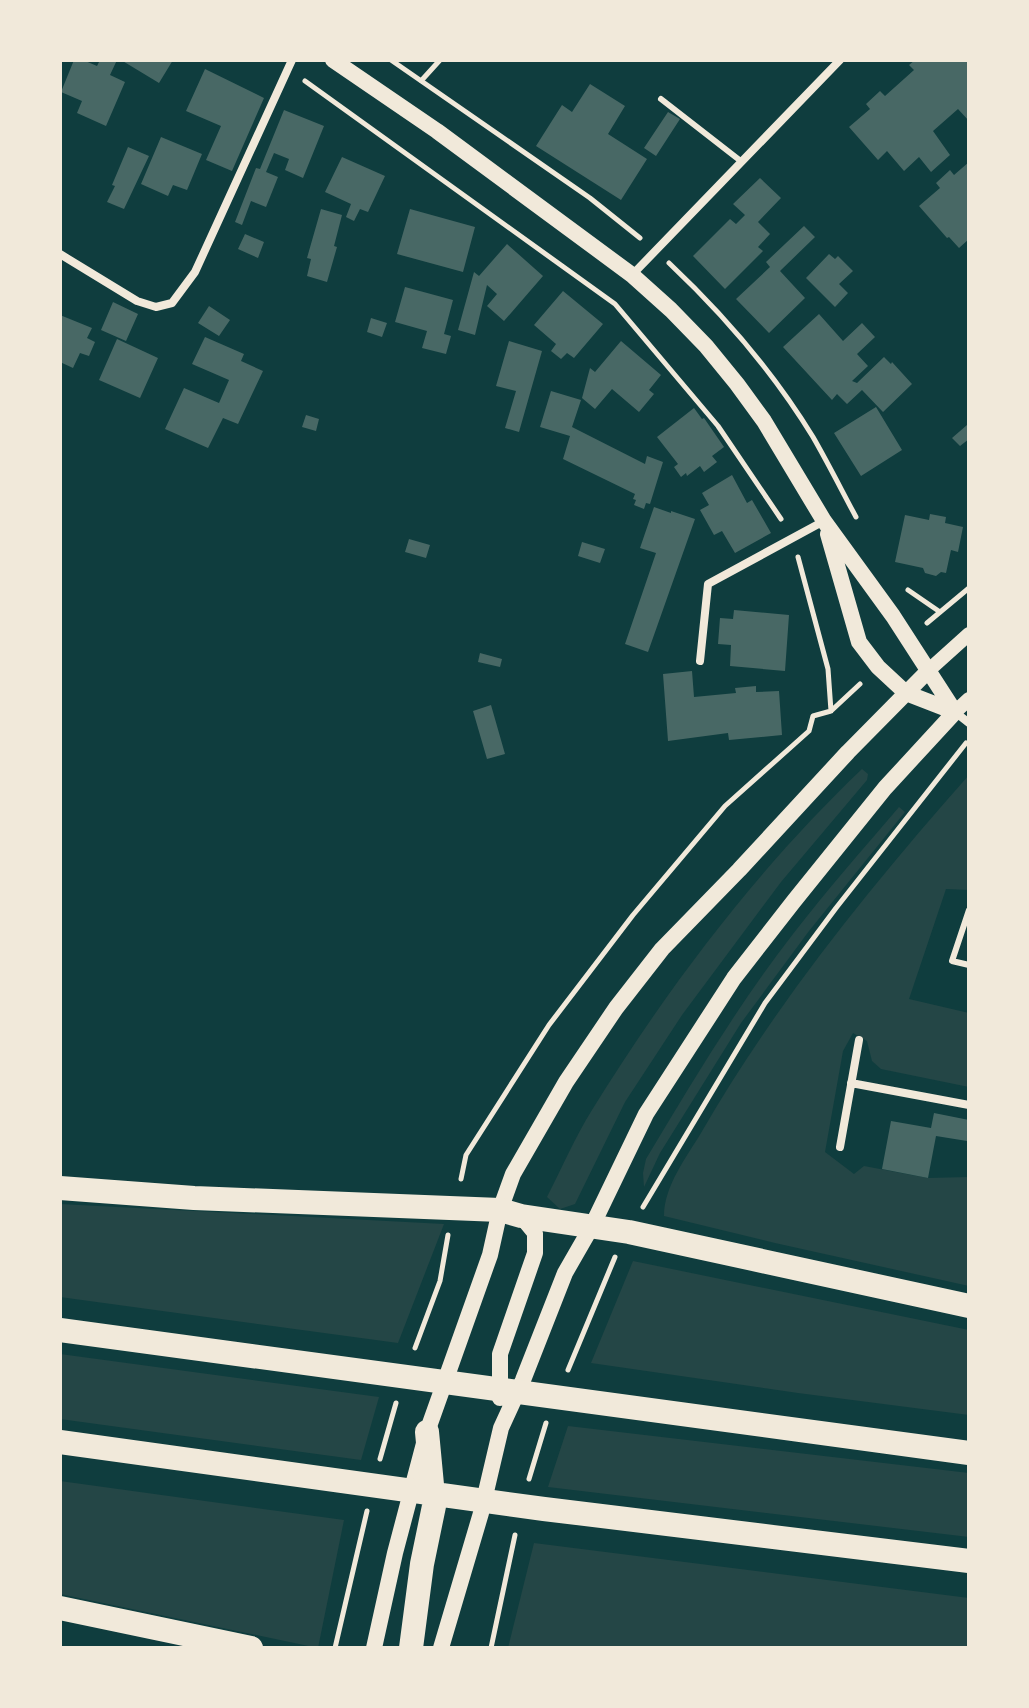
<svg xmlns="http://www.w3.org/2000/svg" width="1029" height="1708" font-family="Merriweather,serif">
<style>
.green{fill:#244646}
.building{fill:#486865}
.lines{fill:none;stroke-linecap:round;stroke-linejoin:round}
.path{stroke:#f1e9da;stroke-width:5}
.service{stroke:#f1e9da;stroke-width:6}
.minor{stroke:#f1e9da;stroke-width:8}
.tertiary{stroke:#f1e9da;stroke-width:14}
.secondary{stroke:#f1e9da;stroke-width:16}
.motorway{stroke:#f1e9da;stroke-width:24}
</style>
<rect width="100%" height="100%" fill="#0f3d3e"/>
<path class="green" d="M862 769 868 774 867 780 781 882 682 1015 625 1102 575 1204 560 1209 547 1197C562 1168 575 1137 592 1110 668 987 757 869 862 769Z
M969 775V890L946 889 909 999 969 1013V1087L881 1069 872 1061 867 1041 853 1033 843 1051 825 1152 854 1174 864 1166 928 1178 969 1177V1286L775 1243 664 1216C664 1186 686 1158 701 1133 776 1003 870 887 969 775Z
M899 807 905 812 809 931 741 1023 660 1153 644 1187 643 1173 646 1159C692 1082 738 1005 793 934 827 890 863 849 899 807Z
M60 1204 444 1224 398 1343 60 1297Z
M633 1261 969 1330V1415L798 1393 591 1363Z
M60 1354 379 1397 361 1460 60 1419Z
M568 1426 969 1473V1537L548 1487Z
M60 1481 344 1520 318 1648 60 1594Z
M534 1543 969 1598V1648H508Z"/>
<path class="building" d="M74 60H83L97 66 100 60H117L110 75 125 82 106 126 77 113 82 101 61 92Z
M121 60H173L159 83Z
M915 60H969V121L958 109 933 131 950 155 931 172 919 157 904 171 887 151 878 160 849 127 870 109 866 104 880 91 885 96 914 70 909 65Z
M205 69 264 98 232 171 206 160 221 126 186 111Z
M590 84 625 106 608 134 647 159 621 200 536 146 562 105 572 112Z
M284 110 324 126 303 178 285 170 289 159 274 153 266 172 278 177 266 207 251 201 242 225 235 222 256 168 260 169Z
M668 112 680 119 656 156 644 148Z
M161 137 202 154 187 190 173 185 168 196 141 184Z
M128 147 149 156 124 209 107 202 115 186 112 185Z
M342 157 385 176 368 212 360 209 354 221 346 217 351 204 325 192Z
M969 162V239L959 248 949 237 947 238 919 206 940 188 936 183 950 170 954 175Z
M760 178 781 198 758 222 770 234 758 247 763 251 725 289 693 256 730 219 736 224 745 215 733 204Z
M321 209 342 215 334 246 337 247 327 282 307 276 311 259 307 258Z
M410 209 475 227 463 272 397 254Z
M804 226 815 237 780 271 805 298 769 333 736 299 770 267 766 262Z
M245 234 264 242 258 258 238 249Z
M507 244 543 276 504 321 487 306 497 294 487 285 475 335 458 330 474 272 479 276Z
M829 254 835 259 838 256 853 271 839 284 848 293 835 307 806 278Z
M405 287 453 300 444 334 451 336 446 354 422 348 427 331 395 322Z
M563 291 603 324 574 358 567 353 561 359 551 351 556 344 534 325Z
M113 302 138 314 126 341 101 330Z
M209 306 230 320 219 336 198 323Z
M819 314 843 341 862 323 875 337 857 354 868 366 852 381 857 383 884 357 891 364 892 362 912 384 883 412 862 390 847 404 837 394 832 400 783 347Z
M60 315 92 328 87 338 95 342 89 356 80 353 73 368 60 362Z
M371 318 387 323 382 337 367 332Z
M205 337 244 354 241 361 263 371 238 424 223 418 208 448 165 429 184 388 219 403 229 380 192 364Z
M117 339 158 358 140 398 99 380Z
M509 341 542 351 519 432 505 428 516 391 496 386Z
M621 341 661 375 649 390 654 394 639 412 612 389 595 409 582 398 590 368 595 372Z
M551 391 581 400 572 427 645 464 647 456 663 462 650 504 646 503 644 509 634 505 636 500 633 499 635 494 563 459 570 436 540 427Z
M876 407 902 450 861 476 834 433Z
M694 408 702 419 704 418 724 447 712 456 717 462 704 472 700 466 687 476 686 473 681 477 674 467 678 464 657 437Z
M306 415 319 419 316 431 302 427Z
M967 425 969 428V439L960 446 952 438Z
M732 475 747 503 752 500 771 533 735 553 722 531 714 535 700 510 709 505 702 493Z
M654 507 671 513V511L695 519 648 652 625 644 656 553 640 548Z
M930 514 946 517 945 523 963 527 958 552 951 550 946 573 941 572 936 576 925 573 923 568 895 562 905 515 929 520Z
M409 539 430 545 426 558 405 552Z
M582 542 605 549 600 563 578 556Z
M734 610 789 615 785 671 730 666 731 645 718 644 720 618 733 619Z
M480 653 502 659 500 667 478 662Z
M692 671 694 697 736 693 735 688 756 686V692L779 691 782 735 729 740 728 733 668 741 663 674Z
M491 705 505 754 487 759 473 711Z
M934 1113 969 1120 967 1141 936 1136 928 1178 882 1169 891 1121 931 1128Z"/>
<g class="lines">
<path class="path" d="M391 60 590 198 640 238
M305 81 615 304 718 426 781 519
M421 81 440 60
M669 263C723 314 774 373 813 437 828 463 842 491 856 517
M798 557 828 669 831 711
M908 590 940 612
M927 623 969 588
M461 1179 466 1155 549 1025 633 915 725 806 809 731 813 716 831 711 860 684
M643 1207 765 1003 836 908 966 743
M415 1348 440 1281 448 1235
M568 1370 615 1257
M380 1459 396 1403
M529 1479 546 1423
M335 1648 367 1511
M491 1648 515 1535"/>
<path class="service" d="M661 99 742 162
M969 910 952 961 969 965"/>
<path class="minor" d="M60 254 137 301 156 307 172 303 195 272 292 60
M632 275 840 60
M700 661 708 584 824 521
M955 712 969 723
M851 1083 969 1105
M840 1147 859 1040"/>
<path class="tertiary" d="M929 670 969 634
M955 712 969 699"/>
<path class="secondary" d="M333 60 437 131 632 275 671 310 706 346 737 384 764 421 824 521 893 616 955 712
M828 534 859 642 878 667 906 693 955 712
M500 1398V1354L535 1253V1233L521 1216
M374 1648 395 1553 427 1432 490 1255 500 1210 513 1174 566 1082 616 1008 662 949 739 870 848 752 929 670
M441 1648 481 1513 501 1428 523 1380 565 1273 592 1226 646 1114 734 978 794 901 885 788 955 712"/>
<path class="motorway" d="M60 1188 194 1198 500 1210 521 1216 629 1232 969 1306
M60 1330 969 1453
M60 1442 544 1509 969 1561
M60 1608 251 1648
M411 1648 422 1564 434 1506 427 1432"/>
</g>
<rect width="1029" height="1708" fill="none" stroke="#f1e9da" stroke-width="124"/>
</svg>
